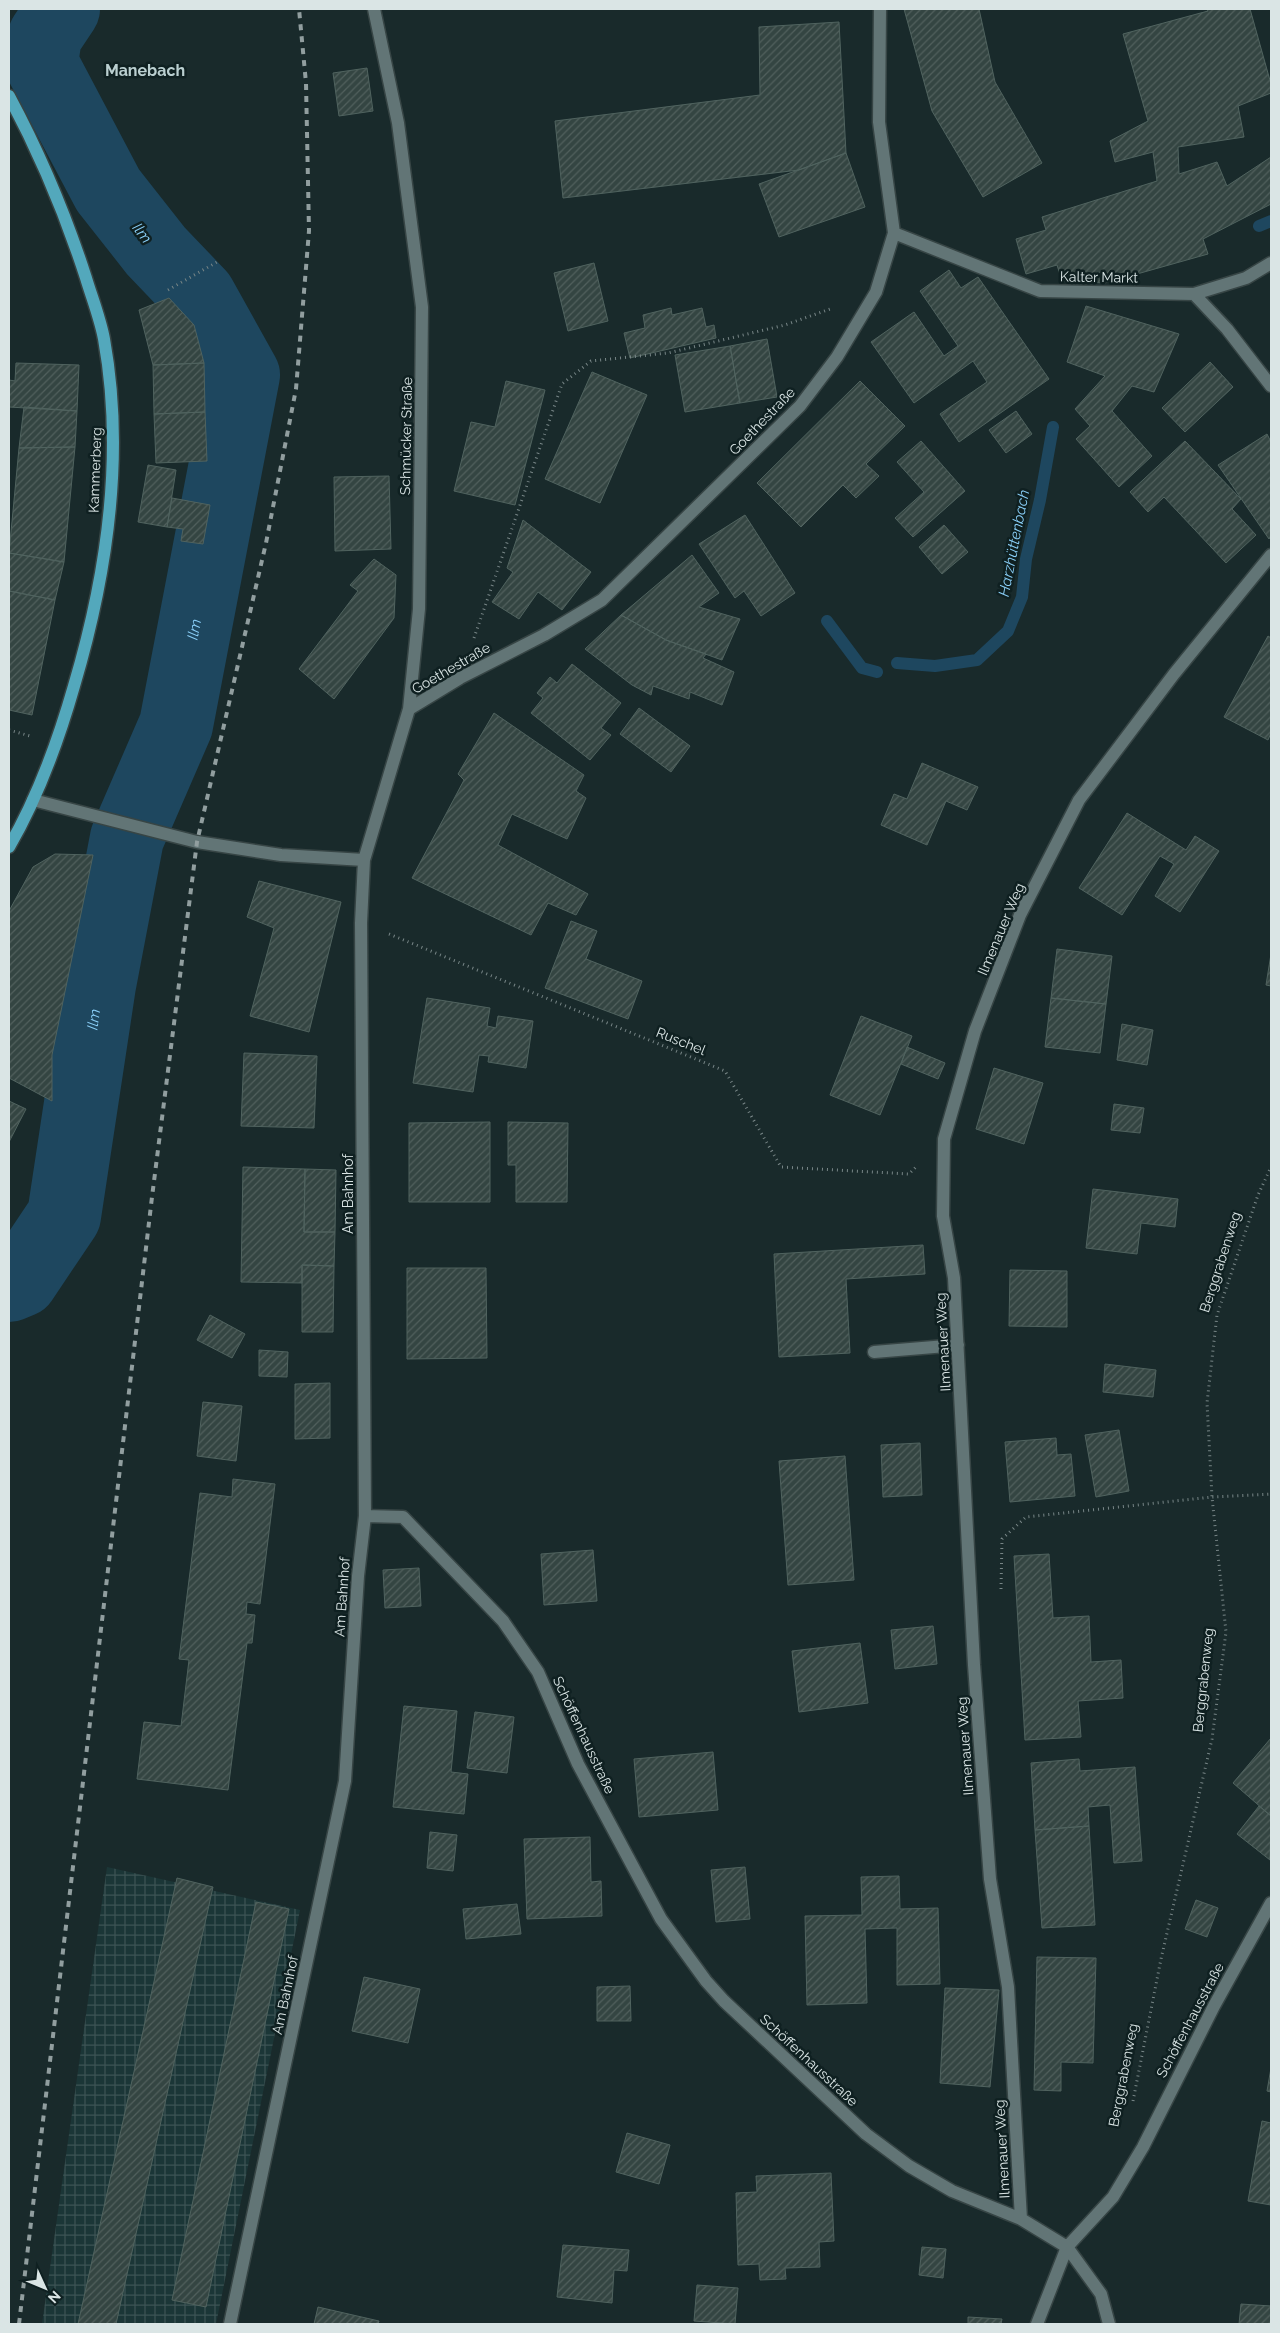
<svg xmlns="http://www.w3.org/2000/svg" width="1280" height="2333" font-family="Raleway,sans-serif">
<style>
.industrial{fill:url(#industrial-grid)}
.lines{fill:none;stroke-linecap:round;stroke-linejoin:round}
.stream{stroke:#1e475f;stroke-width:12}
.river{stroke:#1e475f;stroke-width:74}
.building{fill:url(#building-hatch);stroke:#50635f}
.minor-casing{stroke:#374545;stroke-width:15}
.major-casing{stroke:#374545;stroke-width:15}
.path{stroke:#788687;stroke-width:3;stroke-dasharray:1 4;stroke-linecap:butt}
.minor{stroke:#627576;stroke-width:12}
.major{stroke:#53a8bc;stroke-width:12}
.rail{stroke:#919e9f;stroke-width:4;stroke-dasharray:6 6;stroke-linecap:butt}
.labels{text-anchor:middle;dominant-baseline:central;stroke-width:5;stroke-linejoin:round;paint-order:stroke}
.street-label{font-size:14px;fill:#dae5e5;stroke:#0f2021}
.water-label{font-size:15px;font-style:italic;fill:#8acff8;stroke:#0f2021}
.quarter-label{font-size:16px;font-weight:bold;fill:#bacfd0;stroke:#0f2021}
</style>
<defs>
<pattern id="industrial-grid" width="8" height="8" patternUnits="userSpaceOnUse" patternTransform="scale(1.25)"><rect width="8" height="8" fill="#1b3637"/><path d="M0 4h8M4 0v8" fill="none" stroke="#3c5354"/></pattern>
<pattern id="building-hatch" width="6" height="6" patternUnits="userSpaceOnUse" patternTransform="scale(1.25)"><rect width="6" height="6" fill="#344542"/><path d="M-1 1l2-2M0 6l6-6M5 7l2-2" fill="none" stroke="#51605d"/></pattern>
</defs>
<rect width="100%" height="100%" fill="#192a2b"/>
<path class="industrial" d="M107 1867 300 1910 216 2324H42Z"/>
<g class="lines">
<path class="stream" d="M1259 226 1271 221
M827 621 862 668 877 672
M897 663 935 666 977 660 1008 631 1022 597 1026 559 1040 500 1053 427
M121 872 145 877"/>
<path class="river" id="s1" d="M9 1285 21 1280 64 1216 99 985 127 838 176 725 243 375 199 296 156 251 108 190 41 63 45 36 63 9"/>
</g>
<path class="building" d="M904 9H979L995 82 1042 163 983 197 932 111Z
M1207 9H1250L1271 84V93L1238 106 1244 137 1178 147 1179 174 1217 162 1227 186 1271 157V204L1203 239 1208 254 1105 283 1062 281 1057 265 1026 274 1016 239 1046 230 1042 217 1157 181 1153 152 1115 162 1110 141 1148 121 1123 34 1208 11Z
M839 22 846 153 799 170 563 198 555 121 760 95 759 27Z
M367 68 373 111 339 116 333 73Z
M846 153 865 207 779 237 759 184Z
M594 263 608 321 568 331 554 273Z
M949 270 961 288 978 277 1049 379 959 442 940 414 987 382 973 361 914 403 871 342 914 312 944 356 958 346 920 291Z
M169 298 194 325 204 363 153 365 139 310Z
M1086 306 1179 334 1154 392 1132 386 1112 411 1152 456 1119 487 1076 439 1090 426 1075 409 1105 376 1067 362Z
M671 308 672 315 702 308 706 327 714 325 716 338 630 358 624 333 645 328 643 315Z
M767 339 777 397 740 403 730 346Z
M730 346 740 403 685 412 675 355Z
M1210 362 1233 387 1185 432 1162 408Z
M16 363 79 365 77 411 9 407V380L15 381Z
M204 363 205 412 154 414 153 365Z
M592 372 647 395 600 503 545 479Z
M506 381 545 390 515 505 454 491 471 422 495 427Z
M860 381 905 426 866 464 879 476 856 498 843 485 801 527 757 483Z
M24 407 77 411 75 447 19 448Z
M1016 411 1032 434 1006 453 989 430Z
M205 412 207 461 156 463 154 414Z
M1267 434 1271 442V536L1269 539 1218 465Z
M921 441 965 491 913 537 895 518 924 492 897 462Z
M1185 441 1241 499 1232 509 1256 535 1226 563 1164 497 1148 512 1130 492Z
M75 447 64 562 9 553 19 448Z
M148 465 176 470 167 527 138 522Z
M389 476 391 549 335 551 334 477Z
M172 498 210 505 203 544 181 541 183 529 167 527Z
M745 515 795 593 761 616 744 591 735 598 699 544Z
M523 520 591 572 562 610 538 592 519 619 492 602 513 572 507 568Z
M944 525 968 552 942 574 919 547Z
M9 553 64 562 55 600 9 591Z
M692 555 719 593 699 607 740 619 722 660 666 640 621 615Z
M374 559 396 575 394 618 334 699 299 669 358 591 350 585Z
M9 591 55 600 32 715 9 710Z
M621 615 666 640 706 654 703 658 734 672 722 705 690 692 689 699 653 686 651 695 632 685 585 649Z
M1268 636 1271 638V733L1268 740 1224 717Z
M572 664 621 703 601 728 611 735 590 760 531 713 543 698 537 693 550 677 557 683Z
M639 708 690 746 671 772 620 734Z
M494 713 584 775 576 791 586 798 567 839 512 814 498 845 588 894 576 915 548 903 531 935 412 878 464 780 458 774Z
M922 763 978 787 967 810 946 801 927 845 881 825 894 794 907 799Z
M1127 813 1186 850 1195 836 1219 851 1180 912 1155 896 1174 864 1160 856 1122 915 1079 888Z
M55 854 93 855 52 1055V1101L9 1078V911L33 867Z
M259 881 341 902 309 1032 250 1016 274 928 247 917Z
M571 921 597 931 586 959 642 981 628 1019 545 988Z
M1057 949 1112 956 1106 1004 1051 998Z
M1271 954V986L1266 985Z
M427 998 490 1008 487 1026 496 1028 498 1016 533 1021 526 1068 488 1062 489 1056 479 1055 473 1092 413 1083Z
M1051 998 1106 1004 1100 1053 1045 1047Z
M861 1016 912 1036 880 1115 830 1095Z
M1122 1024 1153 1030 1147 1065 1117 1060Z
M907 1047 945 1063 938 1079 901 1064Z
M244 1053 317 1056 314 1128 241 1126Z
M994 1068 1043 1083 1024 1144 976 1129Z
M9 1101 26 1109 9 1142Z
M1114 1104 1144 1108 1140 1133 1111 1130Z
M490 1122V1202H409V1123Z
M508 1122 568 1123 567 1202H516V1165H508Z
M243 1167 305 1169 304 1232H335L334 1266 302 1265V1283L241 1282Z
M305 1169 336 1170 335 1232H304Z
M1093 1189 1178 1199 1175 1227 1141 1223 1137 1254 1086 1248Z
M923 1245 925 1274 846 1279 850 1353 779 1357 774 1254Z
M302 1265 334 1266 333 1332H302Z
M407 1268H486L487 1358 407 1359Z
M1010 1270 1067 1271V1327L1009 1326Z
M210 1315 245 1334 232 1358 197 1340Z
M259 1350 288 1352 287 1377 259 1376Z
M1105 1364 1156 1370 1153 1397 1103 1392Z
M330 1383V1438L295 1439V1384Z
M203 1402 242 1406 236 1461 197 1456Z
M1119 1430 1129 1491 1096 1497 1085 1435Z
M1056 1438 1057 1455 1071 1454 1075 1496 1010 1502 1005 1442Z
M920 1443 922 1495 883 1497 881 1445Z
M845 1456 854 1580 788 1585 779 1461Z
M233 1479 275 1484 260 1604 247 1602 246 1614 255 1615 252 1643H247L228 1790 137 1779 144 1722 181 1726 189 1660 179 1659 200 1493 232 1497Z
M593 1550 597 1601 544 1605 541 1554Z
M1049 1554 1053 1618 1089 1616 1091 1662 1121 1660 1123 1698 1078 1701 1081 1737 1025 1740 1014 1556Z
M419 1568 421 1606 385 1608 383 1570Z
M933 1626 937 1664 895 1669 891 1630Z
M860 1643 868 1703 799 1712 792 1651Z
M404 1706 457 1711 451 1772 468 1774 464 1814 393 1807Z
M475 1712 514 1717 507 1773 467 1768Z
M1271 1738V1816L1233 1783Z
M713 1752 718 1810 639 1817 634 1759Z
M1079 1759 1080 1771 1135 1767 1142 1861 1114 1863 1110 1805 1088 1807 1089 1826 1035 1830 1031 1763Z
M1259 1806 1271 1816 1270 1860 1237 1834Z
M1089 1826 1095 1925 1042 1928 1035 1830Z
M430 1832 457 1835 453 1871 427 1868Z
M590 1837 591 1882 601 1881 602 1916 527 1919 524 1839Z
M745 1867 750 1919 716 1922 711 1870Z
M899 1876 900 1909 938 1908 940 1984 897 1985V1928L865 1929 867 2003 807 2005 805 1916 862 1915 861 1877Z
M177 1878 213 1887 116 2324H78Z
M1196 1900 1218 1908 1207 1937 1185 1929Z
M256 1902 289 1909 206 2307 172 2300Z
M517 1904 521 1934 466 1939 463 1909Z
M1037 1957 1096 1958 1093 2063 1061 2062V2091L1034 2090Z
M364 1977 420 1989 408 2043 352 2031Z
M630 1986 631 2021H597V1987Z
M945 1988 999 1990 990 2087 940 2083Z
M1271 2068V2092L1267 2091Z
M1262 2121 1271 2123V2205L1248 2201Z
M627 2133 670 2145 659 2184 616 2172Z
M831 2173 834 2241 819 2242 820 2267 785 2268 786 2279 760 2280 759 2264 738 2265 736 2193 757 2192 756 2176Z
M563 2245 629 2250 627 2271 614 2270 612 2303 557 2297Z
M922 2247 946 2249 943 2278 919 2275Z
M697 2285 738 2288 735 2324 694 2321Z
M1241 2304 1271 2306V2324H1239Z
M318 2307 379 2321 378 2324H314Z
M968 2317 1002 2319 1001 2324H968Z"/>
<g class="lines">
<defs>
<path id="minor" d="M894 233 1040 291 1194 294 1246 278 1271 263
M1194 294 1227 329 1271 386
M409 709 460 678 544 635 602 600 800 406 837 357 876 292 894 233 879 122 880 9
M33 800 197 842 281 855 364 860
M874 1352 958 1345
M365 1516 403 1517 503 1621 538 1672 578 1764 661 1919 706 1981 724 2001 866 2134 909 2166 952 2191 1021 2219 1067 2247 1101 2294 1109 2324
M1021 2219 1008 1987 990 1879 974 1665 954 1278 943 1216 944 1139 975 1031 1020 915 1079 800 1174 674 1271 555
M230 2324 345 1781 358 1576 365 1516 361 923 364 860 409 709 419 609 420 520 422 307 398 123 374 9
M1037 2324 1067 2247 1113 2197 1143 2147 1214 2006 1271 1903"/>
<path id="major" d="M9 96C40 154 66 216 86 278 92 298 100 318 104 339 125 455 107 575 74 686 58 742 38 797 9 847"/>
</defs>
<use href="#minor" class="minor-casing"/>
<use href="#major" class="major-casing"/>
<path class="path" d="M168 290 217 262
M474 638 562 384 591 361 668 353 785 325 833 308
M9 730 30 736
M389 934 725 1071 781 1167 909 1174 916 1167
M1001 1589 1002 1539 1026 1517 1212 1497 1271 1494
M1133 2101 1161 1959 1212 1739 1226 1632 1212 1497 1207 1403 1217 1315 1258 1195 1271 1167"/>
<use href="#minor" class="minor"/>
<use href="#major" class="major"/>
<path class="rail" d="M19 2324 152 1197 197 842 266 543 296 389 309 231 306 83 299 9"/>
</g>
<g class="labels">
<g class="street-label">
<text transform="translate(1099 277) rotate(1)">Kalter Markt</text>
<text transform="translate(762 421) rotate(-46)">Goethestraße</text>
<text transform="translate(406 436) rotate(-89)">Schmücker Straße</text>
<text transform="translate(95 470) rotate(-88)">Kammerberg</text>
<text transform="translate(451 668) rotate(-30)">Goethestraße</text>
<text transform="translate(1001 929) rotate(-67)">Ilmenauer Weg</text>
<text transform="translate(681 1041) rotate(22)">Ruschel</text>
<text transform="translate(348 1194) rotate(-90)">Am Bahnhof</text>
<text transform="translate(1220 1262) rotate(-72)">Berggrabenweg</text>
<text transform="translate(943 1342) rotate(-93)">Ilmenauer Weg</text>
<text transform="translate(342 1597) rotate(-86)">Am Bahnhof</text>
<text transform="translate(1203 1680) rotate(-84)">Berggrabenweg</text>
<text transform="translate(584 1735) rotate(65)">Schöffenhausstraße</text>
<text transform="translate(965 1746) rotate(-94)">Ilmenauer Weg</text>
<text transform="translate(285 1995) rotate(-78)">Am Bahnhof</text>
<text transform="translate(1190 2020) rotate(-62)">Schöffenhausstraße</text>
<text transform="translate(809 2060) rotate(43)">Schöffenhausstraße</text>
<text transform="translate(1123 2075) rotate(-79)">Berggrabenweg</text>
<text transform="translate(1002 2149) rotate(-93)">Ilmenauer Weg</text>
</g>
<g class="water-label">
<text transform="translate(142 233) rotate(52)">Ilm</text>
<text transform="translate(1014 543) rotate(-79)">Harzhüttenbach</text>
<text stroke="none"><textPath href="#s1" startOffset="694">Ilm</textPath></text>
<text stroke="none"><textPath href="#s1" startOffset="289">Ilm</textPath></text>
</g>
<g class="quarter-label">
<text x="145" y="70">Manebach</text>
</g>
</g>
<rect width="1280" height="2333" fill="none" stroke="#dae5e5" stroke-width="20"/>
<g transform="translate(45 2288) rotate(134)" stroke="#0f2021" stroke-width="4" paint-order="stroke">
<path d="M0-4L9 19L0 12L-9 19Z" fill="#dae5e5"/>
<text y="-8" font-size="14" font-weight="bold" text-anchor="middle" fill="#dae5e5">N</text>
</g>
</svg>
